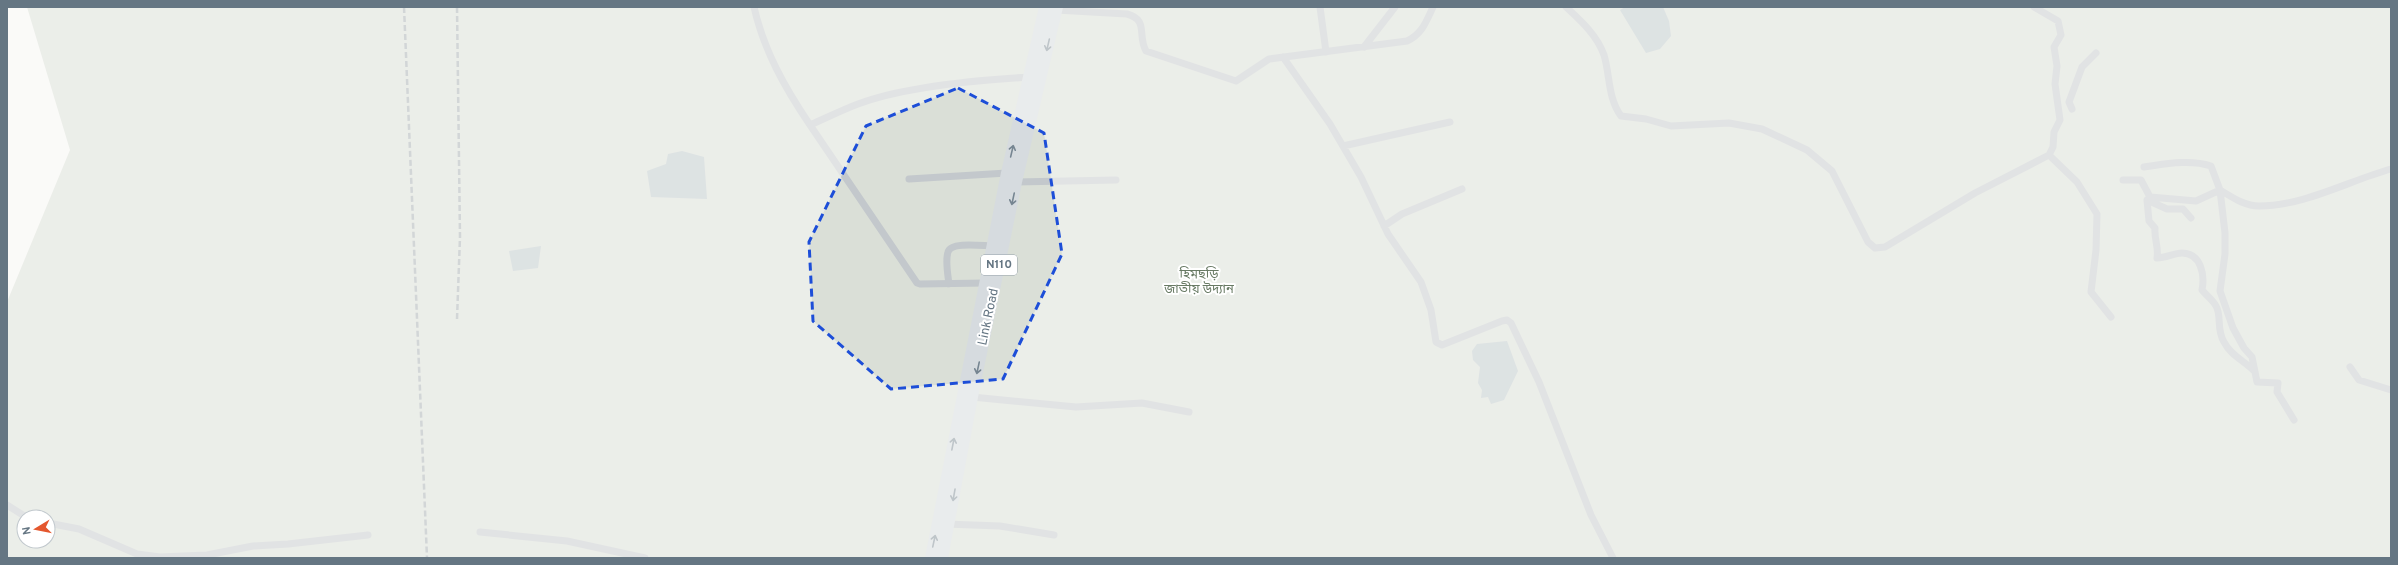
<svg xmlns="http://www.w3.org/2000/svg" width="2398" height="565" font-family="Overpass,'Noto Sans Bengali',sans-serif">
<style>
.green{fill:#dadfd7;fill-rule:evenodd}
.water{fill:#bbc7cb}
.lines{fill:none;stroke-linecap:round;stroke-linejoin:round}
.street{stroke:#c3c8cc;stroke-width:7}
.highway{stroke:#d6dbdf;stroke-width:12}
.rail{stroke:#a2aab0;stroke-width:2.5;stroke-dasharray:6 3;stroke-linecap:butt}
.oneway{stroke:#768591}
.marked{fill:none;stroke:#1d4ed8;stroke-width:3;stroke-dasharray:8 5;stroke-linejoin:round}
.labels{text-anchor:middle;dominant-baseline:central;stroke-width:4;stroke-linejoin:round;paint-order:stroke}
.shield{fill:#fff;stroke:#939fa8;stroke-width:1}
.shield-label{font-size:12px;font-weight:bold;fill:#657683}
.park-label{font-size:13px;fill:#687a64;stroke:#fff}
.street-label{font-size:13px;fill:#657683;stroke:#fff}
</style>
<rect width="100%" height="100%" fill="#fafaf8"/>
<path class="green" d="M27 7H2391V558H7V302L70 150ZM24 517H48V541H24Z"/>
<path class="water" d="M1625 7H1663L1669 21 1671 36 1660 49 1646 53 1620 10Z
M682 151 704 157 707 199 651 197 647 171 666 164 668 154Z
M541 246 538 268 513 271 509 251Z
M1507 341 1518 371 1504 400 1491 404 1488 397 1481 398 1482 390 1478 383 1480 367 1473 360 1472 351 1477 344Z"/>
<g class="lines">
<path class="street" d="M754 7C764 51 785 88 810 125
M1320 7 1326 52
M1566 7C1581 21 1597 35 1604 55 1610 75 1608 99 1621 116L1646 119 1671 126 1729 123 1762 129 1807 150 1832 171 1868 242 1875 248 1885 247 1975 193 2049 155
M2034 7 2058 21 2061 35 2054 47 2057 66 2055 84 2060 120 2054 132 2053 147 2049 155 2077 182 2097 214 2096 250 2091 292 2111 317
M1056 10 1127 14C1149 20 1137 35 1146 51L1236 81 1269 59 1407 41C1422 34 1426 22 1433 7
M1364 47 1395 7
M1283 57 1330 124 1361 177 1388 234 1421 282 1431 310 1436 342 1442 345 1502 321 1507 320 1511 323 1539 382 1591 515 1613 558
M2072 109 2069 102 2082 67 2096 53
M1343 146 1450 122
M2144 167C2165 164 2190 159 2211 166L2220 190 2225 233V254L2220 291 2233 328 2244 348 2252 357 2257 382 2278 383 2277 392 2294 420
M909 179 1007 173
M2123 180H2141L2150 197 2196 201 2220 190C2232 197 2244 206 2259 206 2304 206 2348 181 2391 169
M1016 182 1116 180
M2191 218 2183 209H2167L2147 200 2149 221 2155 228C2154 239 2159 248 2157 258 2166 258 2174 253 2182 253 2201 253 2205 275 2202 290 2206 295 2213 300 2216 306 2222 316 2216 329 2224 342 2231 356 2245 361 2255 372
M1384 226 1402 214 1462 189
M986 283 920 284 917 283 810 125C826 118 842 110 858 104 906 86 978 80 1030 77
M949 284C948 275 945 261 948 252 951 241 983 246 993 246
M2350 367 2359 380 2391 390
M972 397 1076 407 1142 403 1189 412
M7 505 26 517
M48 523 79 529 137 554 160 557 207 555 253 546 288 544 368 535
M945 524 1000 526 1054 535
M480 532 567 541 645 558"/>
<path class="highway" d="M931 558 1007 173 1045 7
M942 558 972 397 1016 182 1057 7"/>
<path class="rail" d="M404 7 427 558
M457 319 460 237 457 7"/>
</g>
<defs><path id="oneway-shaft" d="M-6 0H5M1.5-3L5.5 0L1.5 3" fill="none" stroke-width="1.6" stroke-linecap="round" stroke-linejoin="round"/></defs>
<g class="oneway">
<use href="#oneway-shaft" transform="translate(1048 45) rotate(103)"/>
<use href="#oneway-shaft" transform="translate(1012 151) rotate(-77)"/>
<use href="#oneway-shaft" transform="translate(1013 199) rotate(102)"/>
<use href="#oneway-shaft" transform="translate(978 368) rotate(102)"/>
<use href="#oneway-shaft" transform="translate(953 444) rotate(-79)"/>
<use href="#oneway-shaft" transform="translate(954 495) rotate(100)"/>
<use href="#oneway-shaft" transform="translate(934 541) rotate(-78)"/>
</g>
<path d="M0 0H2398V565H0ZM958 88 1044 133 1062 254 1003 379 891 389 813 321 809 242 866 126Z" fill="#fafaf8" fill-opacity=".55" fill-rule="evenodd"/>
<path class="marked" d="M958 88 1044 133 1062 254 1003 379 891 389 813 321 809 242 866 126Z"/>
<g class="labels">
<rect class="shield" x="981" y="255" width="36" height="20" rx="3"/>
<g class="shield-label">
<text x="999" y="265">N110</text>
</g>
<g class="park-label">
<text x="1199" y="275">হিমছড়ি<tspan x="1199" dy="15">জাতীয় উদ্যান</tspan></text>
</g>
<g class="street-label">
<text transform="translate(989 317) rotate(-78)">Link Road</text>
</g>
</g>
<rect width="2398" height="565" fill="none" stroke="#657683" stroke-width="16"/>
<g transform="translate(36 529) rotate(260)"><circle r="19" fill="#ffffff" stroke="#c1c8cd"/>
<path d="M0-3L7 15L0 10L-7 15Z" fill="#e4572e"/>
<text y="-6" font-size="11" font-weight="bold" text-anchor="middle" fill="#657683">N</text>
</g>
</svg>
